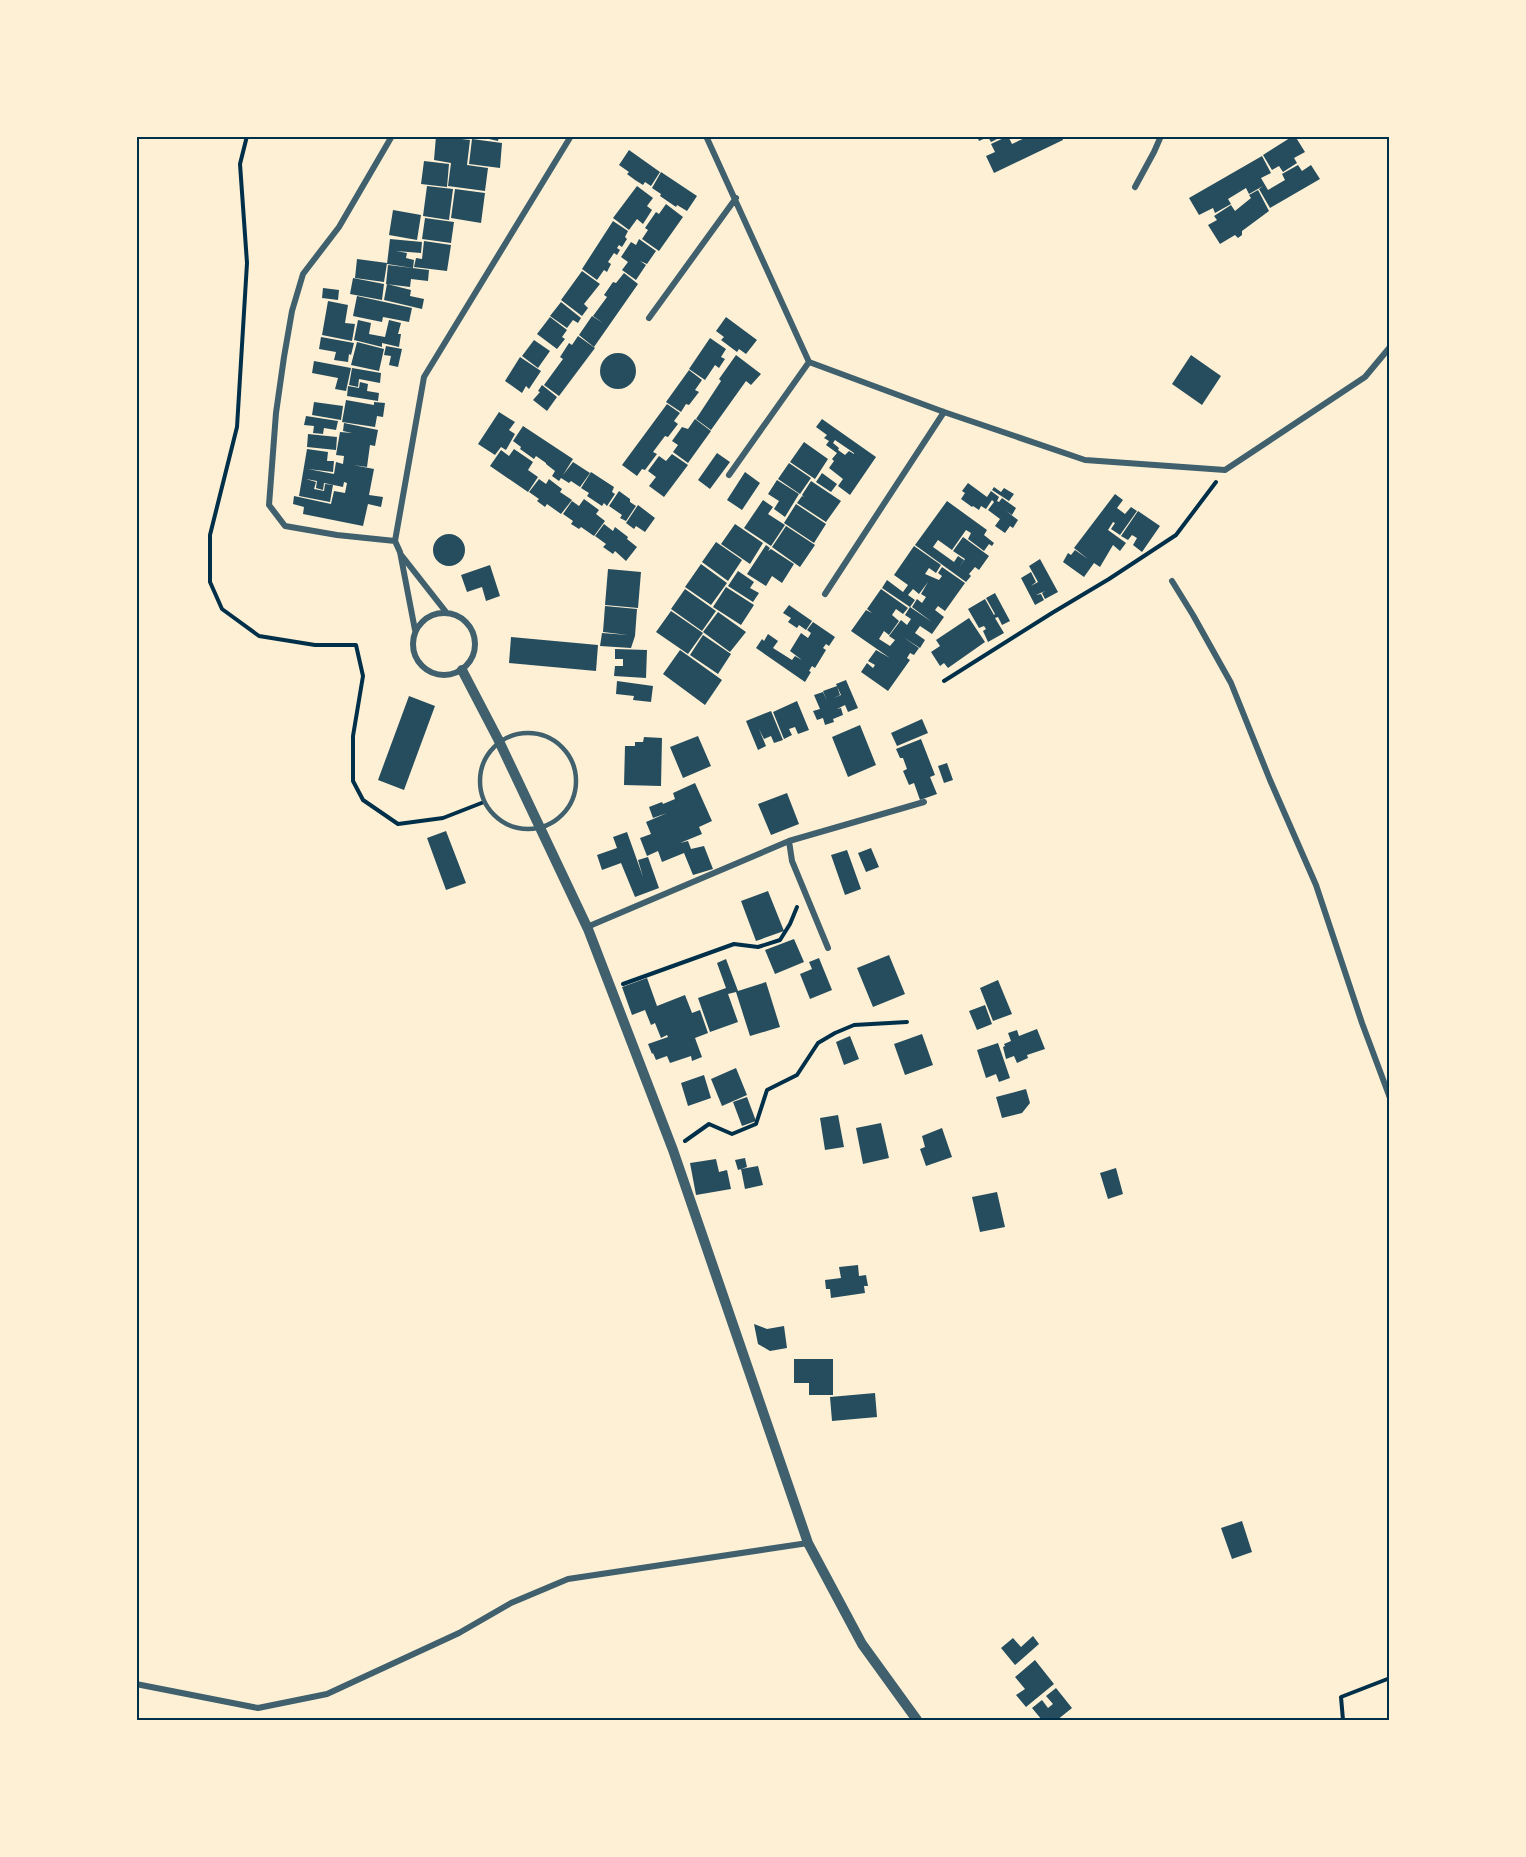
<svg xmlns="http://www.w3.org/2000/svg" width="1526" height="1857" font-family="Karla,sans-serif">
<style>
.building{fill:#264d5e;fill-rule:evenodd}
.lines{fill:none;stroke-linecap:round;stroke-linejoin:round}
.path{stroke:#003049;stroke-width:4}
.service{stroke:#3f606c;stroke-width:4.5}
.minor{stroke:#3f606c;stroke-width:6}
.tertiary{stroke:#3f606c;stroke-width:10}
.neatline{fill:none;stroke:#003049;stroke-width:2}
</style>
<rect width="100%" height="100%" fill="#fdf0d5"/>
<path class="building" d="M436 136 470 140 467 165 488 168 485 191 448 186 451 163 434 160Z
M476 136H499L498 141Z
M977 136H1003L991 142 988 137 979 141Z
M1008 136 1012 144 1029 136H1062L1063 140 994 173 986 156 995 152 991 144Z
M1293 136H1295L1305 152 1294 158 1297 163 1283 172 1279 166 1272 170 1263 155Z
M472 139 502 143 500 168 469 164Z
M629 150 660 172 651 186 645 182 643 185 635 180 627 174 629 172 619 165Z
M1262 156 1271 173 1261 178 1268 190 1285 180 1282 174 1298 165 1302 171 1311 165 1320 179 1270 208 1259 189 1263 186 1249 194 1246 188 1228 199 1231 204 1215 213 1213 208 1199 215 1189 198Z
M424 161 449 164 447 187 421 184Z
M661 172 697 196 687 211 677 205 676 207 660 196 661 194 652 188Z
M427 186 453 189 449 220 423 216Z
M637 186 653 198 647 206 652 210 643 224 637 219 629 230 613 218Z
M455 189 485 193 481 223 451 218Z
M1258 190 1269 211 1242 231V235L1238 238 1235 235 1220 244 1208 225 1217 220 1214 216 1231 205 1235 211 1251 198 1249 195Z
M666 204 683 217 659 251 642 239 648 230 645 228 656 212 659 214Z
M393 210 421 215 417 240 389 235Z
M425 218 454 222 451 243 422 239Z
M613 221 628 231 625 237 627 239 622 247 619 245 617 248 620 250 617 255 614 253 608 262 611 264 607 272 604 270 597 280 582 269Z
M390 239 422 242 421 253 396 251 407 253 406 258 414 260 413 268 387 264Z
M639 239 656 251 647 264 640 261 646 265 636 280 622 270 628 262 621 257 631 242 636 245Z
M424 241 451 245 447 271 414 267 416 258 422 259Z
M357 259 387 263 384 282 355 278Z
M388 265 429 270 428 281 411 279 410 287 386 284Z
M582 271 600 284 584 304 588 308 582 316 561 300Z
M624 273 638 284 594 347 579 335 592 316 603 323 593 316 607 297 604 295 613 282 616 283Z
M353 278 384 284 382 300 350 294Z
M387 284 411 290 410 296 424 299 422 309 384 300Z
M323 288 339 290 338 300 322 298Z
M357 296 412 308 409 322 383 317 382 322 353 316Z
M328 301 348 305 345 323 355 324 352 341 322 335Z
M561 302 581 318 578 323 573 320 567 328 550 316Z
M550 317 567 330 562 337 565 339 557 349 537 334Z
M726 317 757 340 746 354 739 349 737 352 721 340 724 337 716 331Z
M358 320 371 323 369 334 385 337 389 320 401 323 398 334H401L399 347 382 343V347L354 340Z
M578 336 595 348 559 396 544 385 563 359 560 357 569 343 572 345Z
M321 337 354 343 351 355 349 354 348 362 334 360 336 352 319 349Z
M710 338 726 349 721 357 725 359 719 368 715 365 705 380 689 369Z
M534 340 550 351 538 368 522 356Z
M357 342 384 349 379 371 351 365Z
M386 346 402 349 398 367 389 365 391 356 384 355Z
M600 371a18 18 0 1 1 36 0a18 18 0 1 1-36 0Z
M736 355 761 374 751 385 746 381 711 430 696 419 721 381 719 379Z
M1191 355 1221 376 1202 405 1172 384Z
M520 357 541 371 529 389 526 386 522 393 505 381Z
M314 361 351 368 346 391 335 389 338 378 312 373Z
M352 368 381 373 380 383 359 379 358 387 349 385Z
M689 370 702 380 695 390 699 392 689 405 686 404 681 412 666 402Z
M360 382 368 384 367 391 379 393 378 401 347 396 348 386 359 388Z
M542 385 557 397 547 411 533 400 540 392 538 391Z
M346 400 374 405V402L385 403 383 417 377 416 375 427 342 422Z
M314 402 343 406 341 420 312 415Z
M667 404 680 413 674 421 678 424 668 437 665 436 653 452 657 454 645 470 642 469 637 476 622 465Z
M499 412 515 422 509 430 515 434 506 450 501 447 495 455 478 444Z
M306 416 338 421 336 430 324 428 323 434 313 433 314 426 304 425Z
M695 419 711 431 688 463 673 452 678 445 672 441 682 427 688 429Z
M822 419 876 457 850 495 838 486 843 479 829 468 834 461 832 459 837 453 826 445 829 441 824 438 827 435 816 427ZM835 440 854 453V454L849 451 845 455 838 450 839 448 833 443Z
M344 423 378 430 375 446 370 445 367 467 353 465 374 469 369 495 383 497 381 507 368 504 363 526 303 514 304 507 293 504 294 496 331 504 334 491 345 493 347 483 344 482 343 487 324 483 323 490 316 488 317 481 306 479 316 482 314 489 324 491 325 484 333 485 330 502 299 496 307 449 328 452 327 461H334L333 472 308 469 334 474 336 462 343 464 344 456 336 455 340 432 352 433 343 431Z
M523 426 573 459 563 475 573 462 590 473 580 487 571 481 569 483 561 478 559 481 552 476 555 471 546 464V463L536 456 534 459 520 449 521 447 513 441Z
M308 434 337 437 336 450 307 447Z
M804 442 828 459 815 479 790 462Z
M514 449 533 462 528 470 538 477 528 492 490 466 501 450 509 456Z
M717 453 730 462 710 489 698 480Z
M672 454 688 465 664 497 649 486 656 477 648 471 659 456 666 461Z
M789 463 811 478 800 494 778 479Z
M591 472 614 487 612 492 615 494 607 506 604 503 602 506 587 496 589 493 581 488Z
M745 472 760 483 742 510 727 500Z
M822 473 837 484 831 492 816 482Z
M539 479 546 484 549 479 562 489 560 492 572 500 561 514 547 504 545 507 537 501 539 499 529 492Z
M777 480 799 494 785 517 774 509 779 501 768 494Z
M811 481 841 501 826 522 797 503 802 496 804 497 802 495Z
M968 483 987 497 991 491 999 497 997 501 999 502 1002 498 1016 508 1012 515 1006 511 1018 520 1013 528 1010 526 1005 533 995 526 1000 519 988 510 994 502 992 500 986 509 981 506 979 510 973 506 972 507 961 499 965 493 962 491Z
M994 487 1001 492 1004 488 1014 494 1009 501 992 490Z
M619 491 630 499V502L636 506 626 521 620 518 622 515 609 506Z
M1115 494 1123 500 1117 508 1125 514 1131 507 1137 511 1120 535 1111 529 1115 523 1113 522 1108 530 1126 543 1120 551 1113 545 1100 567 1094 563 1084 577 1063 562 1068 553 1071 555 1075 550 1088 559 1074 548Z
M584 499 599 510 596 514 605 521 594 536 581 527 579 529 571 524 573 521 563 514 572 501 579 506Z
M763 500 773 507 768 514 785 525 771 546 744 528Z
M947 501 987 530 984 535 994 543 992 546 989 544 984 551 968 539 971 533 966 530 952 550 938 540 933 547 954 562 958 556 964 560 959 567 965 559 953 551 963 537 989 556 979 570 975 567 969 574 971 576 966 582 915 545Z
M796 504 826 524 814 543 784 523Z
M638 505 655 518 645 532 636 526 634 529 626 523Z
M1138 511 1160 526 1142 552 1133 545 1137 538 1132 535 1128 540 1121 536Z
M604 524 613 531 615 527 628 537 627 539 637 547 626 561 615 551 613 554 603 547 606 544 595 536Z
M735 524 763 543 750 564 721 544Z
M786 526 815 545 800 567 772 547Z
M433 550a16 16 0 1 1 32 0a16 16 0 1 1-32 0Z
M716 542 742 560 728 581 702 562Z
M766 545 770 548 768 551 771 549 794 564 782 583 772 576 766 586 747 574Z
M914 546 941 565 936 573 929 568 925 574 939 580 942 576 938 573 942 567 965 583 945 611 938 606 935 610 944 617 932 634 920 626 915 633 925 640 920 648 903 637 919 648 914 655 910 653 907 658 910 660 888 691 861 672 867 663 873 668 875 665 868 661 876 650 890 658 851 631 866 610 872 613 867 609 881 589 908 608 903 614 896 609 892 615 899 621 889 635 884 631 879 639 890 646 895 640 889 636 901 620 907 625 911 619 905 615 910 607 932 622 912 607 917 599 922 603 926 597 921 594 928 582 919 594 913 589 908 595 915 600 910 607 882 588 887 580 903 592 908 585 894 575Z
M1040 559 1058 592 1045 599 1042 593 1045 591 1036 595 1041 594 1044 600 1035 605 1021 578 1031 572 1036 582 1031 586 1038 582 1029 566Z
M701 564 727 583 711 605 685 587Z
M490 565 500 596 486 601 482 587 467 592 461 575Z
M608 569 641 572 638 608 605 605Z
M738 571 754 582 750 588 759 593 753 602 728 586Z
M726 587 754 605 741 625 713 607Z
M685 589 716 611 702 631 671 609Z
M995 593 1010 621 1002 625 998 617 995 618 1004 633 988 642 983 631 986 629 984 626 979 628 968 609 985 599 994 615 995 614 986 598Z
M789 605 812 621 806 630 799 625 797 628 788 622 791 618 783 613Z
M605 606 637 609 635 636 631 648 600 646 602 633 628 635 603 632Z
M671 611 703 633 688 654 656 632Z
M718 612 746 632 730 652 703 632Z
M969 618 985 642 948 668 944 663 940 666 931 652 940 646 936 640Z
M813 622 835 637 829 646 826 644 823 648 826 650 815 668 812 666 809 671 811 672 805 682 756 648 762 639 764 641 768 634 778 641 773 648 792 660 795 656 802 660 790 651 801 633 808 638 811 633 807 630Z
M703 635 731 654 718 674 690 655Z
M511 637 598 645 596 671 509 663Z
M615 649 647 650 646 678 614 676 615 666H623V659H615Z
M680 650 722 680 705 705 663 674Z
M846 680 858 708 848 712 845 705 837 709 841 708 843 715 833 719 834 722 825 725 823 718 817 720 813 711 820 709 814 695 823 692 827 701 823 691 837 686 840 695 834 698 841 695 836 684Z
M617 681 653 686 651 702 633 700 634 696 616 694Z
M409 696 435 706 404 790 378 780Z
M797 701 809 730 798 734 795 727 789 729 792 735 784 739 773 712Z
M771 711 783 740 774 743 771 736 764 739 759 729 766 746 758 750 746 721Z
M922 719 928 733 897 746 891 733Z
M860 725 876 765 848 777 832 737Z
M698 736 711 766 683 778 670 747Z
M644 737 662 738 661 786 624 785 625 746H635V742H643Z
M921 739 935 775 930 777 937 794 920 800 914 783 909 785 903 771 907 769 903 758H900L896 749Z
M947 763 953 780 944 783 938 766Z
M695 783 712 821 699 827 702 834 680 843 688 841 691 849 704 846 713 869 693 875 684 853 662 862 658 851 647 856 640 838 651 834 646 822 667 813 653 818 649 807 662 802 663 804 675 799 673 793Z
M787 793 799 824 771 835 758 804Z
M446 831 466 883 446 890 427 838Z
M627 832 643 877 638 860 648 857 659 888 635 897 621 863 602 870 597 855 617 848 613 837Z
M871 848 879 867 866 872 858 853Z
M847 850 861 889 845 895 831 855Z
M768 891 784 931 756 941 741 901Z
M794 939 804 962 775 974 765 950Z
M889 955 905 994 873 1007 857 968Z
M819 958 832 990 810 999 800 974 812 969 809 962Z
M726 959 738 991 766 982 780 1027 750 1036 736 992 728 994 738 1022 710 1032 698 998 726 988 717 963Z
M647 978 657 1006 685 995 692 1013 700 1010 708 1033 695 1038 702 1057 692 1061 691 1056 670 1063 667 1056 656 1060 653 1053 652 1054 648 1044 668 1037 667 1035 661 1038 655 1023 651 1025 645 1010 632 1015 622 987Z
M998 980 1012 1014 993 1021 980 988Z
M985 1005 992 1024 977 1030 969 1011Z
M1037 1029 1045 1049 1027 1055 1028 1058 1017 1063 1014 1056 1006 1059 1003 1047 1005 1046 1004 1044 1011 1041 1008 1033 1017 1030 1019 1036Z
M922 1034 933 1065 905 1075 894 1044Z
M850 1036 859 1059 844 1065 836 1042Z
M998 1043 1010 1078 999 1082 996 1074 986 1078 977 1050Z
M736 1068 747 1095 722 1106 711 1079Z
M704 1075 711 1098 688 1106 681 1083Z
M1026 1089 1030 1103 1022 1113 1002 1118 996 1097Z
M747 1097 756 1121 742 1126 733 1102Z
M838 1115 844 1147 825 1150 820 1118Z
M881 1123 889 1158 863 1164 856 1128Z
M942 1128 952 1157 926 1166 920 1149 925 1147 922 1136Z
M745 1158 747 1167 738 1170 735 1160Z
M716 1159 719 1172 727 1170 731 1189 696 1195 690 1163Z
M758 1166 763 1185 745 1189 741 1169Z
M1116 1168 1123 1194 1108 1199 1100 1173Z
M997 1192 1005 1227 980 1232 972 1197Z
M858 1265 859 1276 866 1275 868 1286H864L865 1293 831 1298 830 1289H826L825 1280 841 1278 839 1267Z
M754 1324 767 1329 784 1326 787 1348 770 1351 758 1344Z
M794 1359H833V1395H809V1383H794Z
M875 1393 877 1417 832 1421 830 1397Z
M1242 1521 1252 1552 1232 1559 1221 1528Z
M1033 1636 1039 1644 1015 1665 1001 1648 1013 1638 1021 1647Z
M1035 1660 1054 1684 1026 1707 1016 1695 1025 1689 1015 1677Z
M1056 1688 1072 1708 1057 1720H1042L1032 1708 1042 1700 1048 1708 1053 1704 1046 1696Z"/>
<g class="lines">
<path class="path" d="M247 136 240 164 247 263 237 427 210 535V582L222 609 259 636 315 645H356L363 676 353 736V781L363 800 398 824 443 818 484 802
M944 681 1052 613 1109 579 1176 535 1216 482
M623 984 734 944 758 947 780 940 790 924 797 907
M685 1141 709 1124 732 1134 756 1124 767 1090 797 1075 818 1043 835 1033 854 1025 907 1022
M1343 1720 1341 1697 1390 1678"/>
<path class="service" d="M480 781a48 48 0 1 1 96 0a48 48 0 1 1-96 0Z"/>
<path class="minor" d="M392 136 339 227 303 274 292 311 284 357 276 413 269 505 285 526 337 535 395 541
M706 136 809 362 944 412 1085 460 1225 470 1365 377 1390 347
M1135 187 1154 152 1161 136
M649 318 736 198
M729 475 809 362
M402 556 446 612
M1172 581 1193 615 1231 683 1270 780 1316 885 1362 1023 1390 1098
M825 594 944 412
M413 644a31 31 0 1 1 62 0a31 31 0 1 1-62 0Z
M415 630 400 552 395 541 424 377 571 136
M789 841 792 861 828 948
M587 927 789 841 924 802
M136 1684 258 1708 327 1694 459 1633 511 1603 568 1579 808 1543"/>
<path class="tertiary" d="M462 670 498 739 588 929 673 1150 808 1543 862 1644 917 1720"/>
</g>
<rect width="1526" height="1857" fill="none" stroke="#fdf0d5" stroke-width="276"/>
<rect x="138" y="138" width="1250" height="1581" class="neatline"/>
</svg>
